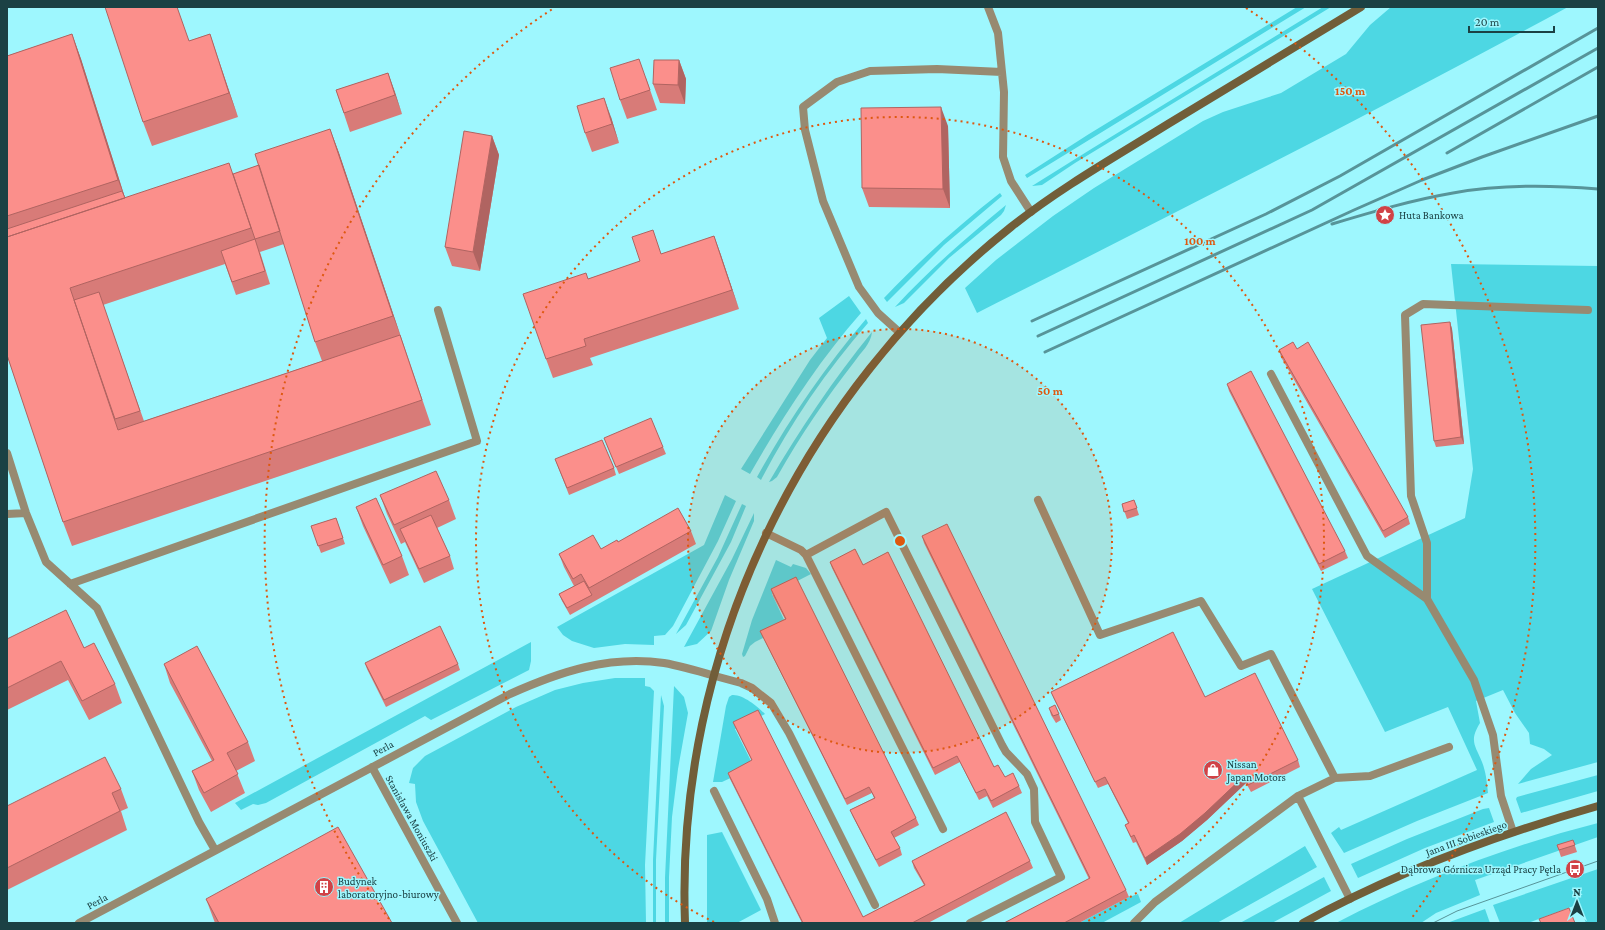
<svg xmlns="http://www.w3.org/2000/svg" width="1605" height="930" font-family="'Crimson Pro',serif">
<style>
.green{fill:#4dd7e3}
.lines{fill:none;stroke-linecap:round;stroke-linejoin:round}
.lane{stroke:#978a71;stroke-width:8}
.street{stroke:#978a71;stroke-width:8}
.secondary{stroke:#715e39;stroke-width:8}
.tram{stroke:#579499;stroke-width:1}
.rail{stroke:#579499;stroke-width:3}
.wall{fill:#d87b78;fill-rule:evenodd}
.shaded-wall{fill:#b06461}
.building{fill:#fb8f8b;stroke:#b06461}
.ring{fill:none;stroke:#de580f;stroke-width:2;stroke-dasharray:2 4}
.labels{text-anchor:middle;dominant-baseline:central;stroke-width:3;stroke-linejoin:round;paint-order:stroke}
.poi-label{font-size:11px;fill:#1b4144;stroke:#9ef7fe;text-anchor:start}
.street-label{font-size:11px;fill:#1b4144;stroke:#9ef7fe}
.centre{fill:#de580f;stroke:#9ef7fe;stroke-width:2}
.ring-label{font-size:12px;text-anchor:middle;font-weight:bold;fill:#de580f;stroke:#9ef7fe;stroke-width:3;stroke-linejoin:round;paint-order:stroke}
</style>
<rect width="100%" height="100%" fill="#9ef7fe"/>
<path class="green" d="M1297 7H1306L1027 178 1025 175 1089 134Z
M1323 7H1331L1075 163 1042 185 1032 186 1088 151Z
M1391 7H1568C1373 113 1175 213 977 313L965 288 996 260 1053 216 1094 188 1203 121 1223 112 1281 93 1346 54 1370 25Z
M1000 193 1002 196 944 245 887 302 884 298C920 260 959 225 1000 193Z
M1006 205 1004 211 1001 215 949 258 904 303 895 307C929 270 967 237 1006 205Z
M1451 264 1598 266V762L1518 784 1531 769 1552 755 1544 749 1530 744 1529 733 1515 713 1503 690 1476 701 1480 723C1469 741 1475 745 1482 762 1486 772 1487 783 1488 793L1417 821 1344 853 1331 833 1339 827 1341 830 1477 770 1448 707 1385 732 1312 589 1465 518 1473 469Z
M849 296 861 313C818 362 782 418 750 474L741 469 810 360 827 338 819 318Z
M866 319 868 323C826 371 790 424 761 480L757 477C788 421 824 368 866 319Z
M872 332C871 344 861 352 855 361 826 398 800 436 777 477L772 481 769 482C800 429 833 380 872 332Z
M725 495 736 501 718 541 673 626 665 635 654 636V645L625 644 594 648 572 641 563 635 557 627 704 545Z
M742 504 746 506 731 542 686 625 676 634 718 557Z
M754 513V521L729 580 711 631 697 644 684 647 732 559Z
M776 560 791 567 793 564 806 568 811 574 772 594 787 626 755 642 750 646 745 656 743 657 742 654 752 620Z
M531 642V661L529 670 431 720 425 716 266 803 258 805 253 804 241 810 235 803Z
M615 678H645V686L650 687 654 691 645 865 646 923H478L423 821 416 802 415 784 409 783 413 768 425 756 516 707 555 690 583 683Z
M674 686 684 697 688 713 678 769 672 817 669 877V923H665V878Z
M661 695 664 706 656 860V923H653V860Z
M732 695C743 694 758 707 765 714L735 729 754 767 722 782H713L726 706 729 697Z
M1598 775V791L1521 813 1516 799 1517 797Z
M1489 808 1494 822 1425 848 1358 878 1351 864 1407 839 1483 809Z
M1598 823V837L1475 880 1480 895 1436 913 1421 923H1336C1419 880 1508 846 1598 823Z
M722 832 761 910 737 923H707V835Z
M1305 846 1317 867 1217 923H1179Z
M1598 869V923H1586L1579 904 1528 923H1500L1493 905Z
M1324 877 1331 891 1272 923H1240Z
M1138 894 1141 902 1102 923H1079L1129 897Z
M1485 909 1490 923H1447Z"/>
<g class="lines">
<path class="lane" d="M988 7 998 33 1004 92 1003 157 1011 181 1031 212
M899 332 878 313 859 287 823 201 805 130 803 107 837 82 870 71 937 69 1002 72
M1271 374 1367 556 1427 599 1474 680 1493 735 1501 796 1513 832
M7 453 26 513 46 562 97 608 199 822 215 850
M1038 500 1100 635 1201 601 1241 666 1271 654 1335 778
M7 514 26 513
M766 533 801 550 806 555 943 829
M806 555 886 512 1002 745 1006 752 1027 774 1034 789 1035 822 1061 877 970 923
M70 584 477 441 438 310
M1427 599V543L1411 496 1405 315 1423 304 1588 310
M715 676 741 683 752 688 771 703 789 733 875 905
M714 791 767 899 775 923
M1298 796 1335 778 1370 776 1449 747
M1134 923 1155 902 1298 796 1350 899"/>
<path class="street" d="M372 767 457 923
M79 923 510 694C559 672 609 655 664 663 681 666 698 671 715 676"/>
<path class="secondary" d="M685 923C675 653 801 394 1011 227 1060 188 1115 157 1168 124 1233 85 1297 46 1361 7
M1303 923C1396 872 1496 835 1598 806"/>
<path class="tram" d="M1433 923 1457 911 1598 861"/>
<path class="rail" d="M1447 153 1598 67
M1332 224C1372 212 1412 200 1453 193 1501 184 1550 185 1598 189
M1032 321 1266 214 1340 176 1598 28
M1038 336 1312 210 1598 48
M1045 352 1354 210 1422 180 1482 157 1598 116"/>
</g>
<path class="wall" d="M72 34 81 59 125 198 233 174 259 165 330 129 339 153 402 340 431 425 72 546 63 522 7 355V56ZM284 244 315 342 322 361 144 421 103 305 225 264 236 295 270 284 260 252Z
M210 34 238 117 152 146 143 122 189 41Z
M679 60 686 79 685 104 660 103 653 84Z
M388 73 402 114 350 132 336 90Z
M646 78 657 110 627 119 620 100Z
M611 117 619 143 592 152 585 133Z
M948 126 950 208 869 207 862 188Z
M492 136 499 155 480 271 452 266 445 247Z
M714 236 739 309 590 358 593 365 553 378 546 359 588 279Z
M1450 322 1452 329 1464 444 1436 447 1434 441Z
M1297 349 1408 517 1410 524 1385 538 1281 357 1279 350Z
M1227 384 1345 551 1348 558 1321 571 1229 391Z
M604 438 663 447 666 454 619 474Z
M555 459 614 468 616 475 569 495Z
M380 495 449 500 456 519 437 528 450 556 454 569 424 583 405 542 401 544 387 514Z
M1134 500 1139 515 1127 519 1122 504Z
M356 507 402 556 409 575 390 584 363 526Z
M336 518 345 544 321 553 311 526Z
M691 531 696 544 570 615 562 601 559 594 574 586 564 567 559 554 601 549 618 542Z
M922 536 1126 890 1129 897 1079 923H1004L1089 879 924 543Z
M830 562 863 565 994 767 1005 777 1019 786 1022 793 993 808 987 796 979 800 960 762 935 775 832 568Z
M771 589 916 818 919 825 894 838 900 848 902 855 879 867 853 817 850 810 874 798 872 793 847 805 760 631 785 619 773 596Z
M7 639 84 648 115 684 122 703 89 720 68 680 7 710Z
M365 663 458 664 460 670 386 707 367 669Z
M164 664 248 742 255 761 236 771 245 793 211 812 199 790 192 771 212 761 170 683Z
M1051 692 1205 697 1298 760 1300 767 1251 792 1246 783 1207 820 1182 841 1147 865 1136 842 1133 843 1125 825 1128 823 1108 784 1098 788 1054 699Z
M1049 708 1059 714 1061 720 1056 723 1051 715Z
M733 722 863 917 924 885 914 868 912 861H1030L1033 868 928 923H802L730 779 728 773 752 761 736 729Z
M121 789 128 808 121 811 127 830 7 890V806Z
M1573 840 1577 852 1561 857 1557 845Z
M206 899 392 923H215Z"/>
<path class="shaded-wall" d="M72 34 81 59 127 204 134 223 118 180Z
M210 34 218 59 238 117 229 93Z
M679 60 686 79 685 104 678 85Z
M388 73 395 92 402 114 395 95Z
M604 98 611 117 619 143 612 124Z
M941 107 948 126 950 208 943 189Z
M330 129 339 153 402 340 393 316Z
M492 136 499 155 480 271 473 252Z
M714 236 721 255 739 309 732 290Z
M1450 322 1452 329 1464 444 1461 437Z
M1244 776 1246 783 1207 820 1182 841 1147 865 1145 858Z"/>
<path class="building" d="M105 7H177L189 41 210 34 229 93 143 122Z
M72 34 118 180 7 216V56Z
M639 59 650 90 620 100 610 68Z
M654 60H679L678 85 653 84Z
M388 73 395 95 344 113 336 90Z
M604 98 612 124 585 133 577 106Z
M941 107 943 189 862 188 861 108Z
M330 129 393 316 315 342 255 154Z
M464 131 492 136 473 252 445 247Z
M229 163 251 228 70 288 118 430 400 335 422 400 63 522 7 355V237Z
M259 165 280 231 255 239 233 174Z
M122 191 125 198 7 237V229Z
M653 230 661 254 714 236 732 290 584 339 586 346 546 359 523 294 586 273 588 279 640 261 632 237Z
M255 239 265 271 232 282 221 251Z
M99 292 140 411 115 419 74 300Z
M1450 322 1461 437 1434 441 1421 325Z
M1293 342 1297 349 1308 342 1408 517 1383 531 1279 350Z
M1251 371 1345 551 1319 564 1227 384Z
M651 418 663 447 616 467 604 438Z
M602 440 614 468 567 488 555 459Z
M436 471 449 500 394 525 380 495Z
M376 498 402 556 383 565 356 507Z
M1134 500 1137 508 1124 512 1122 504Z
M678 508 691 531 589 588 581 574 573 579 559 554 593 535 601 549 617 540 618 542Z
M431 515 450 556 419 569 400 529Z
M336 518 343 538 318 546 311 526Z
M947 524 1126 890 1064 923H1004L1090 878 922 536Z
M855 549 863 565 888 552 994 767 998 765 1005 777 1013 773 1019 786 991 801 985 789 976 793 957 756 933 768 830 562Z
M796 577 916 818 891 832 900 848 876 860 850 810 875 798 869 787 845 799 760 631 786 619 771 589Z
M584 581 592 595 567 608 559 594Z
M66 610 84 648 94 643 115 684 82 701 61 661 7 688V639Z
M440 626 458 664 384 700 365 663Z
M1173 632 1205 697 1255 673 1298 760 1248 785 1244 776 1205 813 1180 834 1145 858 1134 835 1131 837 1125 825 1129 823 1105 777 1095 782 1051 692Z
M197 646 248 742 227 753 238 774 204 793 192 771 214 760 164 664Z
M1055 705 1059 714 1053 716 1049 708Z
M758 710 863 917 925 885 912 861 1006 812 1030 861 912 923H803L728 773 752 760 733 722Z
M105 757 121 789 112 793 120 811 7 868V806Z
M338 827 392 923H219L206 899Z
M1573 840 1575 845 1559 850 1557 845Z
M1569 908 1575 923H1541L1539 919Z"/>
<circle cx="900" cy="541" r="212" fill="#de580f" fill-opacity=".12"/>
<g class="ring">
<circle cx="900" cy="541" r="212"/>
<path d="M714 922A424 424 0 1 1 1086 922"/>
<path d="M389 919A636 636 0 0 1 554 8M1246 8A636 636 0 0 1 1411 919"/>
</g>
<defs>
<symbol id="sight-disc" viewBox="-11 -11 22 22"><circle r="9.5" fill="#d14246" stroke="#9ef7fe"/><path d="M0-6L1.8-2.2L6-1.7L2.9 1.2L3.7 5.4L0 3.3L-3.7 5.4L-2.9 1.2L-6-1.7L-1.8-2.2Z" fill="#fff"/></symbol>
<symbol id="shop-disc" viewBox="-11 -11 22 22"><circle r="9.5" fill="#d14246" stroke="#9ef7fe"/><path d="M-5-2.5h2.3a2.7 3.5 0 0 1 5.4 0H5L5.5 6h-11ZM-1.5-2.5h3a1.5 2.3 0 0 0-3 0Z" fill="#fff"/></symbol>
<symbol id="bus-disc" viewBox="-11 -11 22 22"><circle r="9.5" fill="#d14246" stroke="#9ef7fe"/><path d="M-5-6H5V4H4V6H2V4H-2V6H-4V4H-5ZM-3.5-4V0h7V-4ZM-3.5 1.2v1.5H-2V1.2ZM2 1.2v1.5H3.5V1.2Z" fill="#fff"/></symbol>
<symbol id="building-disc" viewBox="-11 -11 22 22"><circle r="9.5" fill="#d14246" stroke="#9ef7fe"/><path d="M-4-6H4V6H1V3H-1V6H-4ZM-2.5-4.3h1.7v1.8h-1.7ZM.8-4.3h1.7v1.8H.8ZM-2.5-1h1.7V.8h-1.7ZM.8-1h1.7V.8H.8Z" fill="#fff"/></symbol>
</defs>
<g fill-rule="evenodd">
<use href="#sight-disc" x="1374" y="204" width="22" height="22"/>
<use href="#shop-disc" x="1202" y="759" width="22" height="22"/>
<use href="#bus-disc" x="1564" y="858" width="22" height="22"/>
<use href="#building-disc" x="313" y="876" width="22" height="22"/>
</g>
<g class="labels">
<g class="poi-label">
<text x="1399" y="215">Huta Bankowa</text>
<text x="1227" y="764">Nissan<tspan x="1227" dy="13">Japan Motors</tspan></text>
<text x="1561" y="869" text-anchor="end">Dąbrowa Górnicza Urząd Pracy Pętla</text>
<text x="338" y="881">Budynek<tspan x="338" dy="13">laboratoryjno-biurowy</tspan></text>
</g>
<g class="street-label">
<text transform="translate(383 748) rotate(-28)">Perla</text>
<text transform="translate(412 818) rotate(61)">Stanisława Moniuszki</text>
<text transform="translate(1466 838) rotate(-20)">Jana III Sobieskiego</text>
<text transform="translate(97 901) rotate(-28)">Perla</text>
</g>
</g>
<circle cx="900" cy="541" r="6" class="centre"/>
<g class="ring-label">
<text x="1350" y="95">150 m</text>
<text x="1200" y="245">100 m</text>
<text x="1050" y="395">50 m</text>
</g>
<rect width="1605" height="930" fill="none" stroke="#1b4144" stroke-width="16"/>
<g transform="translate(1577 902)" stroke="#9ef7fe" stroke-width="3" paint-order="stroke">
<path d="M0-3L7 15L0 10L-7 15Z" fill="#1b4144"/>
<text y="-6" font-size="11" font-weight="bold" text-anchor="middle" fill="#1b4144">N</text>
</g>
<path d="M1469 26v6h85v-6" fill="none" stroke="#1b4144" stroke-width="2"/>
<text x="1475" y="26" font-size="12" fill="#1b4144" stroke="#9ef7fe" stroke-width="3" paint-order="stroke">20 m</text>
</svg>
